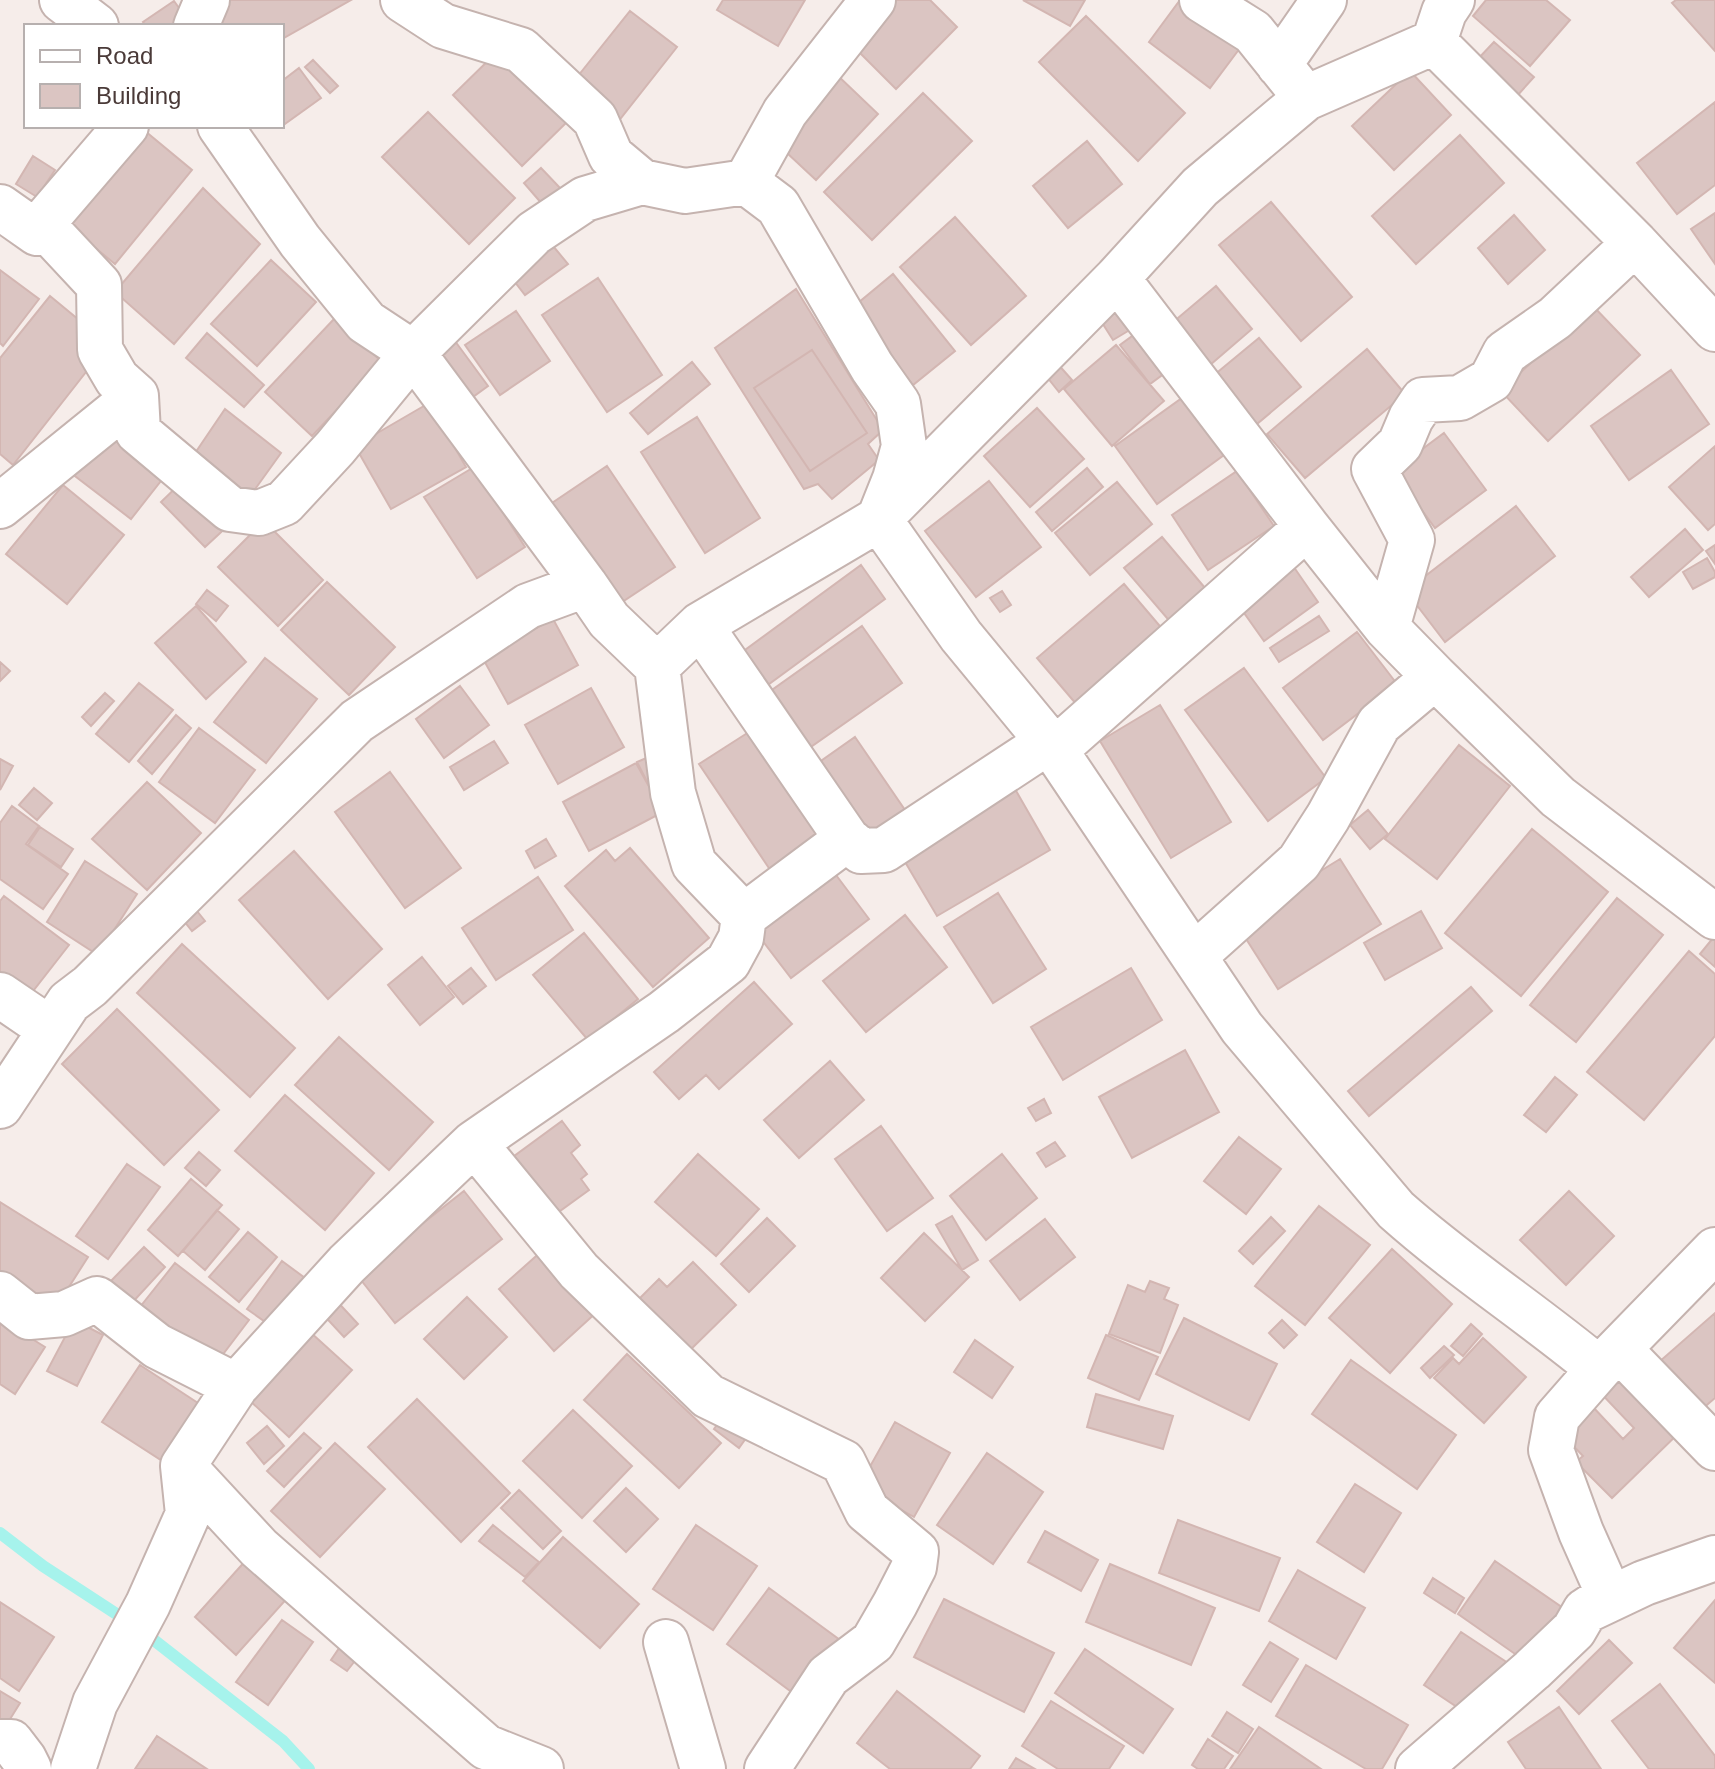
<svg xmlns="http://www.w3.org/2000/svg" width="1715" height="1769" font-family="Helvetica,sans-serif">
<style>
.lines{fill:none;stroke-linecap:round;stroke-linejoin:round}
.stream{stroke:#a6f3ec;stroke-width:12}
.building{fill:#dbc5c2;stroke:#d3b6b2;stroke-width:2}
.minor-casing{stroke:#c5b3af;stroke-width:48}
.minor{stroke:#fff;stroke-width:44}
</style>
<rect width="100%" height="100%" fill="#f6edea"/>
<g class="lines">
<path class="stream" d="M0 1533 43 1566 141 1630 283 1741 309 1769"/>
</g>
<path class="building" d="M218 0H351L282 39V26H221L209 5Z
M723 0H805L778 46 717 10Z
M893 0H930L957 27 896 89 850 43Z
M1023 0H1085L1070 26Z
M1180 0H1184L1243 44 1210 88 1149 42Z
M1486 0H1546L1570 20 1530 66 1473 16Z
M1676 0H1715V51L1672 3Z
M174 1 192 26H146L143 22Z
M630 11 677 47 617 123 570 86Z
M1086 16 1185 113 1138 161 1039 62Z
M1494 42 1534 77 1516 97 1476 61Z
M499 50 568 121 522 166 453 95Z
M313 60 338 86 330 93 305 67Z
M299 68 321 98 282 126V81Z
M1410 71 1451 115 1394 170 1352 126Z
M835 73 878 114 816 180 772 139Z
M923 93 972 141 872 240 824 192Z
M1715 102V185L1677 214 1637 163Z
M428 112 515 198 469 244 382 157Z
M139 126 192 170 115 264 61 220Z
M1460 135 1504 183 1416 264 1372 216Z
M1087 141 1122 184 1068 228 1033 186Z
M33 156 55 170 37 197 16 184Z
M541 168 561 189 543 205 524 183Z
M203 188 260 244 174 344 115 292Z
M1271 202 1352 297 1301 341 1219 245Z
M1715 213V264L1691 229Z
M1514 215 1545 250 1508 284 1478 248Z
M955 217 1026 296 971 345 900 267Z
M553 246 568 264 525 295 511 277Z
M271 260 316 302 257 366 211 324Z
M0 270 39 299 3 346 0 343Z
M893 274 955 351 913 385 852 308Z
M598 278 662 375 607 412 542 315Z
M1216 286 1252 329 1203 371 1166 328Z
M796 289 883 430 868 444 879 460 832 499 818 484 804 489 715 348Z
M50 296 108 344 13 465 0 454V358Z
M1592 305 1640 355 1548 441 1501 391Z
M1121 309 1133 328 1113 340 1101 321Z
M516 311 550 361 500 395 465 345Z
M335 318 382 362 312 436 265 392Z
M1139 331 1169 370 1150 384 1120 345Z
M207 333 264 385 244 407 186 358Z
M452 337 488 386 466 402 431 352Z
M1259 338 1301 387 1251 429 1208 380Z
M1116 345 1164 401 1112 446 1064 389Z
M1367 349 1405 394 1305 478 1267 434Z
M812 350 867 433 810 471 754 388Z
M692 362 710 384 648 434 630 413Z
M1056 362 1072 380 1059 392 1043 372Z
M1671 370 1709 424 1629 480 1591 426Z
M1182 398 1224 455 1157 504 1115 446Z
M429 403 466 467 391 509 355 446Z
M1037 408 1084 459 1030 507 984 456Z
M225 409 281 453 243 506 187 465Z
M697 417 760 518 705 553 641 452Z
M108 426 168 472 131 519 71 473Z
M1444 433 1486 490 1435 528 1393 471Z
M1715 446V524L1708 530 1669 487Z
M607 466 675 567 616 606 549 505Z
M474 467 525 547 477 578 424 497Z
M1087 468 1103 487 1052 531 1036 512Z
M1237 471 1274 526 1208 570 1172 515Z
M187 477 232 522 205 547 161 502Z
M989 481 1041 547 976 597 925 531Z
M1117 482 1152 524 1090 575 1055 533Z
M63 485 124 535 67 604 6 554Z
M1516 506 1555 556 1445 642 1406 591Z
M264 521 323 580 278 626 218 567Z
M1685 529 1703 550 1649 597 1631 577Z
M1162 537 1216 601 1179 632 1124 568Z
M1715 545V564L1706 551Z
M1707 558 1715 572V577L1693 589 1683 572Z
M1291 563 1318 602 1264 641 1237 603Z
M861 565 885 599 754 695 730 661Z
M327 582 395 647 349 695 281 630Z
M1124 584 1170 638 1083 712 1037 658Z
M207 590 228 606 216 621 196 604Z
M1002 591 1011 605 1000 612 990 598Z
M196 606 246 662 206 699 155 643Z
M1319 616 1329 631 1279 662 1270 648Z
M553 619 578 665 508 704 482 657Z
M862 626 902 683 795 758 755 702Z
M1357 632 1397 684 1323 740 1283 688Z
M265 658 317 699 266 763 214 722Z
M0 662 10 671 0 681Z
M1244 668 1326 778 1268 821 1185 710Z
M139 683 173 710 129 762 96 734Z
M460 686 489 725 444 758 416 719Z
M591 688 624 747 558 784 525 725Z
M105 693 114 701 91 726 82 717Z
M1160 705 1231 822 1171 858 1100 741Z
M176 715 191 728 152 774 138 761Z
M199 728 255 770 215 823 159 782Z
M752 730 829 845 777 880 699 764Z
M855 737 905 810 857 842 808 770Z
M494 741 508 763 464 790 450 767Z
M1459 745 1510 786 1437 879 1385 839Z
M651 756 658 803 637 762Z
M0 759 13 766 0 790Z
M636 763 663 812 589 851 563 802Z
M390 772 461 868 405 908 335 812Z
M147 782 201 833 147 890 92 839Z
M34 788 52 803 37 820 19 805Z
M1015 789 1050 850 937 916 901 855Z
M12 806 39 826 26 844 68 874 43 909 0 879V823Z
M1368 810 1388 834 1370 849 1350 825Z
M40 827 73 849 61 867 28 845Z
M1532 829 1608 892 1521 996 1445 933Z
M546 839 556 856 535 868 526 851Z
M630 848 709 938 653 987 565 886 606 850 615 861Z
M294 851 382 949 328 999 239 900Z
M1340 859 1381 924 1278 989 1236 923Z
M85 861 137 894 98 955 47 922Z
M833 871 869 919 791 978 755 931Z
M538 877 573 930 496 980 462 928Z
M998 893 1046 969 993 1003 944 927Z
M4 896 69 945 26 1000 0 980V901Z
M1617 898 1663 935 1576 1042 1530 1005Z
M193 906 205 921 192 931 180 916Z
M1421 911 1442 948 1385 980 1364 943Z
M905 915 947 967 866 1032 823 981Z
M584 933 638 999 588 1040 533 975Z
M1713 938 1715 940V967L1700 954Z
M182 944 295 1048 250 1097 137 993Z
M1689 951 1715 974V1036L1644 1120 1587 1072Z
M422 957 454 997 420 1025 388 985Z
M471 968 486 986 463 1004 448 986Z
M1131 968 1162 1020 1063 1080 1031 1027Z
M754 982 792 1024 719 1089 706 1075 679 1099 654 1072Z
M1471 987 1492 1011 1369 1116 1348 1091Z
M117 1009 219 1110 164 1165 62 1064Z
M339 1037 433 1122 389 1170 295 1085Z
M1185 1050 1219 1112 1132 1158 1099 1097Z
M830 1061 864 1100 799 1158 764 1120Z
M1555 1077 1577 1095 1546 1132 1524 1115Z
M285 1095 374 1173 325 1230 235 1151Z
M1044 1099 1051 1113 1036 1121 1028 1108Z
M562 1121 580 1145 571 1153 587 1174 581 1179 589 1190 542 1224 499 1167Z
M881 1126 933 1198 887 1231 835 1159Z
M1239 1137 1281 1169 1246 1214 1204 1181Z
M1055 1142 1065 1156 1046 1167 1037 1153Z
M199 1152 220 1170 206 1186 185 1168Z
M698 1154 759 1209 716 1256 655 1202Z
M1002 1154 1037 1198 986 1240 950 1196Z
M127 1164 160 1187 108 1259 76 1236Z
M191 1179 222 1205 178 1256 148 1230Z
M464 1191 502 1239 395 1323 357 1275Z
M1569 1191 1614 1236 1566 1285 1520 1240Z
M0 1202 88 1257 53 1312 0 1278Z
M1319 1206 1370 1245 1305 1325 1255 1286Z
M217 1210 239 1229 205 1270 183 1251Z
M952 1216 978 1260 962 1270 936 1225Z
M1271 1217 1285 1231 1253 1264 1239 1251Z
M767 1218 795 1246 749 1292 721 1264Z
M1045 1219 1075 1257 1020 1300 990 1261Z
M248 1232 277 1257 239 1302 209 1277Z
M924 1233 969 1277 925 1321 881 1278Z
M144 1247 165 1267 130 1305 108 1284Z
M1392 1249 1452 1304 1390 1373 1329 1318Z
M543 1250 598 1311 554 1351 499 1289Z
M282 1261 305 1278 271 1326 247 1309Z
M693 1262 736 1305 683 1357 632 1306 659 1279 667 1287Z
M175 1263 249 1320 211 1370 136 1312Z
M1150 1281 1169 1288 1164 1299 1178 1305 1160 1353 1109 1334 1128 1285 1145 1292Z
M333 1297 358 1324 344 1337 319 1310Z
M467 1297 507 1337 464 1379 424 1339Z
M1715 1313V1398L1701 1410 1659 1362Z
M1184 1318 1277 1364 1249 1420 1156 1374Z
M0 1319 45 1347 15 1394 0 1384Z
M74 1320 103 1335 77 1386 47 1371Z
M1282 1320 1297 1335 1284 1348 1269 1333Z
M1471 1324 1482 1334 1463 1356 1451 1346Z
M309 1331 352 1370 289 1437 247 1398Z
M1106 1335 1158 1357 1139 1400 1088 1378Z
M1483 1338 1526 1377 1484 1423 1434 1378 1453 1358 1459 1364Z
M975 1340 1013 1367 992 1398 954 1372Z
M1444 1346 1454 1355 1430 1378 1421 1368Z
M627 1354 721 1443 679 1488 584 1400Z
M1351 1360 1456 1435 1417 1489 1312 1414Z
M1621 1362 1684 1428 1612 1498 1576 1462 1583 1456 1562 1434 1592 1406 1623 1439 1634 1428 1595 1387Z
M140 1365 201 1405 164 1462 102 1422Z
M1096 1394 1173 1416 1163 1449 1087 1427Z
M417 1399 510 1493 461 1542 368 1447Z
M573 1410 632 1466 582 1518 523 1461Z
M724 1415 749 1434 739 1448 714 1429Z
M895 1422 950 1453 914 1517 859 1486Z
M267 1426 284 1446 264 1464 247 1443Z
M304 1433 321 1448 284 1487 267 1471Z
M335 1443 385 1489 320 1557 271 1511Z
M987 1453 1043 1492 993 1564 937 1525Z
M1355 1484 1401 1513 1364 1572 1317 1542Z
M626 1488 658 1519 626 1552 594 1521Z
M519 1490 561 1531 543 1549 501 1508Z
M1178 1520 1280 1558 1259 1611 1159 1573Z
M493 1525 539 1562 525 1577 479 1541Z
M696 1525 757 1566 713 1630 653 1589Z
M1045 1531 1098 1560 1081 1591 1028 1562Z
M563 1537 639 1604 600 1648 523 1581Z
M248 1558 290 1595 236 1655 195 1617Z
M1495 1561 1566 1610 1528 1663 1458 1614Z
M1110 1564 1215 1608 1191 1665 1086 1622Z
M1298 1570 1365 1608 1336 1659 1269 1621Z
M1433 1578 1464 1598 1455 1613 1424 1593Z
M769 1588 840 1640 797 1696 727 1644Z
M944 1599 1054 1653 1024 1712 914 1657Z
M1715 1600V1683L1674 1648Z
M0 1602 54 1637 19 1691 0 1678Z
M282 1620 313 1642 268 1705 236 1682Z
M1461 1632 1511 1665 1475 1719 1424 1685Z
M1609 1640 1632 1663 1579 1714 1557 1691Z
M344 1641 361 1653 347 1671 331 1660Z
M1270 1642 1298 1659 1271 1702 1243 1685Z
M1085 1649 1173 1709 1143 1753 1055 1693Z
M1306 1665 1408 1725 1382 1769H1366L1276 1716Z
M1660 1684 1715 1756V1769H1649L1612 1721Z
M0 1691 20 1703 7 1724 0 1720Z
M897 1691 980 1756 970 1769H890L857 1743Z
M1051 1701 1124 1746 1109 1769H1058L1022 1746Z
M1559 1707 1601 1769H1526L1508 1742Z
M1227 1712 1253 1729 1238 1753 1212 1736Z
M1259 1727 1321 1769H1230Z
M157 1736 207 1769H135Z
M1208 1739 1233 1756 1224 1769H1198L1192 1765Z
M1016 1758 1035 1769H1009Z"/>
<g class="lines">
<defs>
<path id="minor" d="M62 0 96 26
M403 0 443 26 521 50 595 119 611 156 642 182
M1202 0 1253 32 1306 98
M196 26 207 0
M1434 42 1635 243 1715 329
M1279 65 1324 0
M220 126 300 241 366 322 413 353 585 585 609 620 657 666 673 793 694 864 744 916
M746 182 785 112 873 0
M0 207 37 233 42 224 99 285 100 350 117 379 136 396 138 432 230 509 259 513 284 503 335 448 413 353 534 233 585 199 642 182 685 191 746 182 778 206 872 367 898 404 904 446 895 479 879 519 961 636 1055 750 1242 1028 1396 1210C1460 1267 1533 1314 1599 1369
M42 224 126 126
M1117 278 1307 527 1387 628 1435 677 1558 797 1715 917
M0 506 136 396
M700 625 847 839
M1387 628 1412 540 1374 469 1400 444 1411 418 1423 400 1460 398 1491 380 1505 353 1555 318 1635 243
M657 666 700 625 879 519 1117 278 1200 187 1306 98 1434 42 1444 12 1452 0
M1055 750 1307 527
M1194 956 1299 862 1328 817 1379 724 1435 677
M0 995 50 1029
M0 1106 69 1002 90 986 357 721 528 606 585 585
M474 1143 579 1271 708 1396 843 1462 867 1511 916 1552 914 1567 895 1604 873 1642 828 1676 767 1769
M0 1294 29 1317 64 1314 97 1299 157 1346 236 1386
M1619 1349 1715 1448
M183 1466 259 1548 486 1747 541 1769
M1585 1611 1644 1583 1715 1558
M666 1642 703 1769
M0 1742H11L24 1759 29 1769
M73 1769 95 1703 148 1604 188 1514 183 1466 236 1386 347 1264 474 1143 664 1012 728 962 741 938 744 916 847 839 861 851 884 850 1048 742
M1418 1769 1532 1670 1574 1630 1585 1611 1609 1595 1581 1532 1551 1450 1557 1417 1599 1369 1715 1250"/>
</defs>
<use href="#minor" class="minor-casing"/>
<use href="#minor" class="minor"/>
</g>
<rect x="24" y="24" width="260" height="104" fill="#ffffff" stroke="#b7b0af" stroke-width="2"/>
<rect x="40" y="50" width="40" height="12" fill="#ffffff" stroke="#b7b0af" stroke-width="2"/>
<text x="96" y="64" font-size="24" fill="#4a3a38">Road</text>
<rect x="40" y="84" width="40" height="24" fill="#dbc5c2" stroke="#b7b0af" stroke-width="2"/>
<text x="96" y="104" font-size="24" fill="#4a3a38">Building</text>
</svg>
